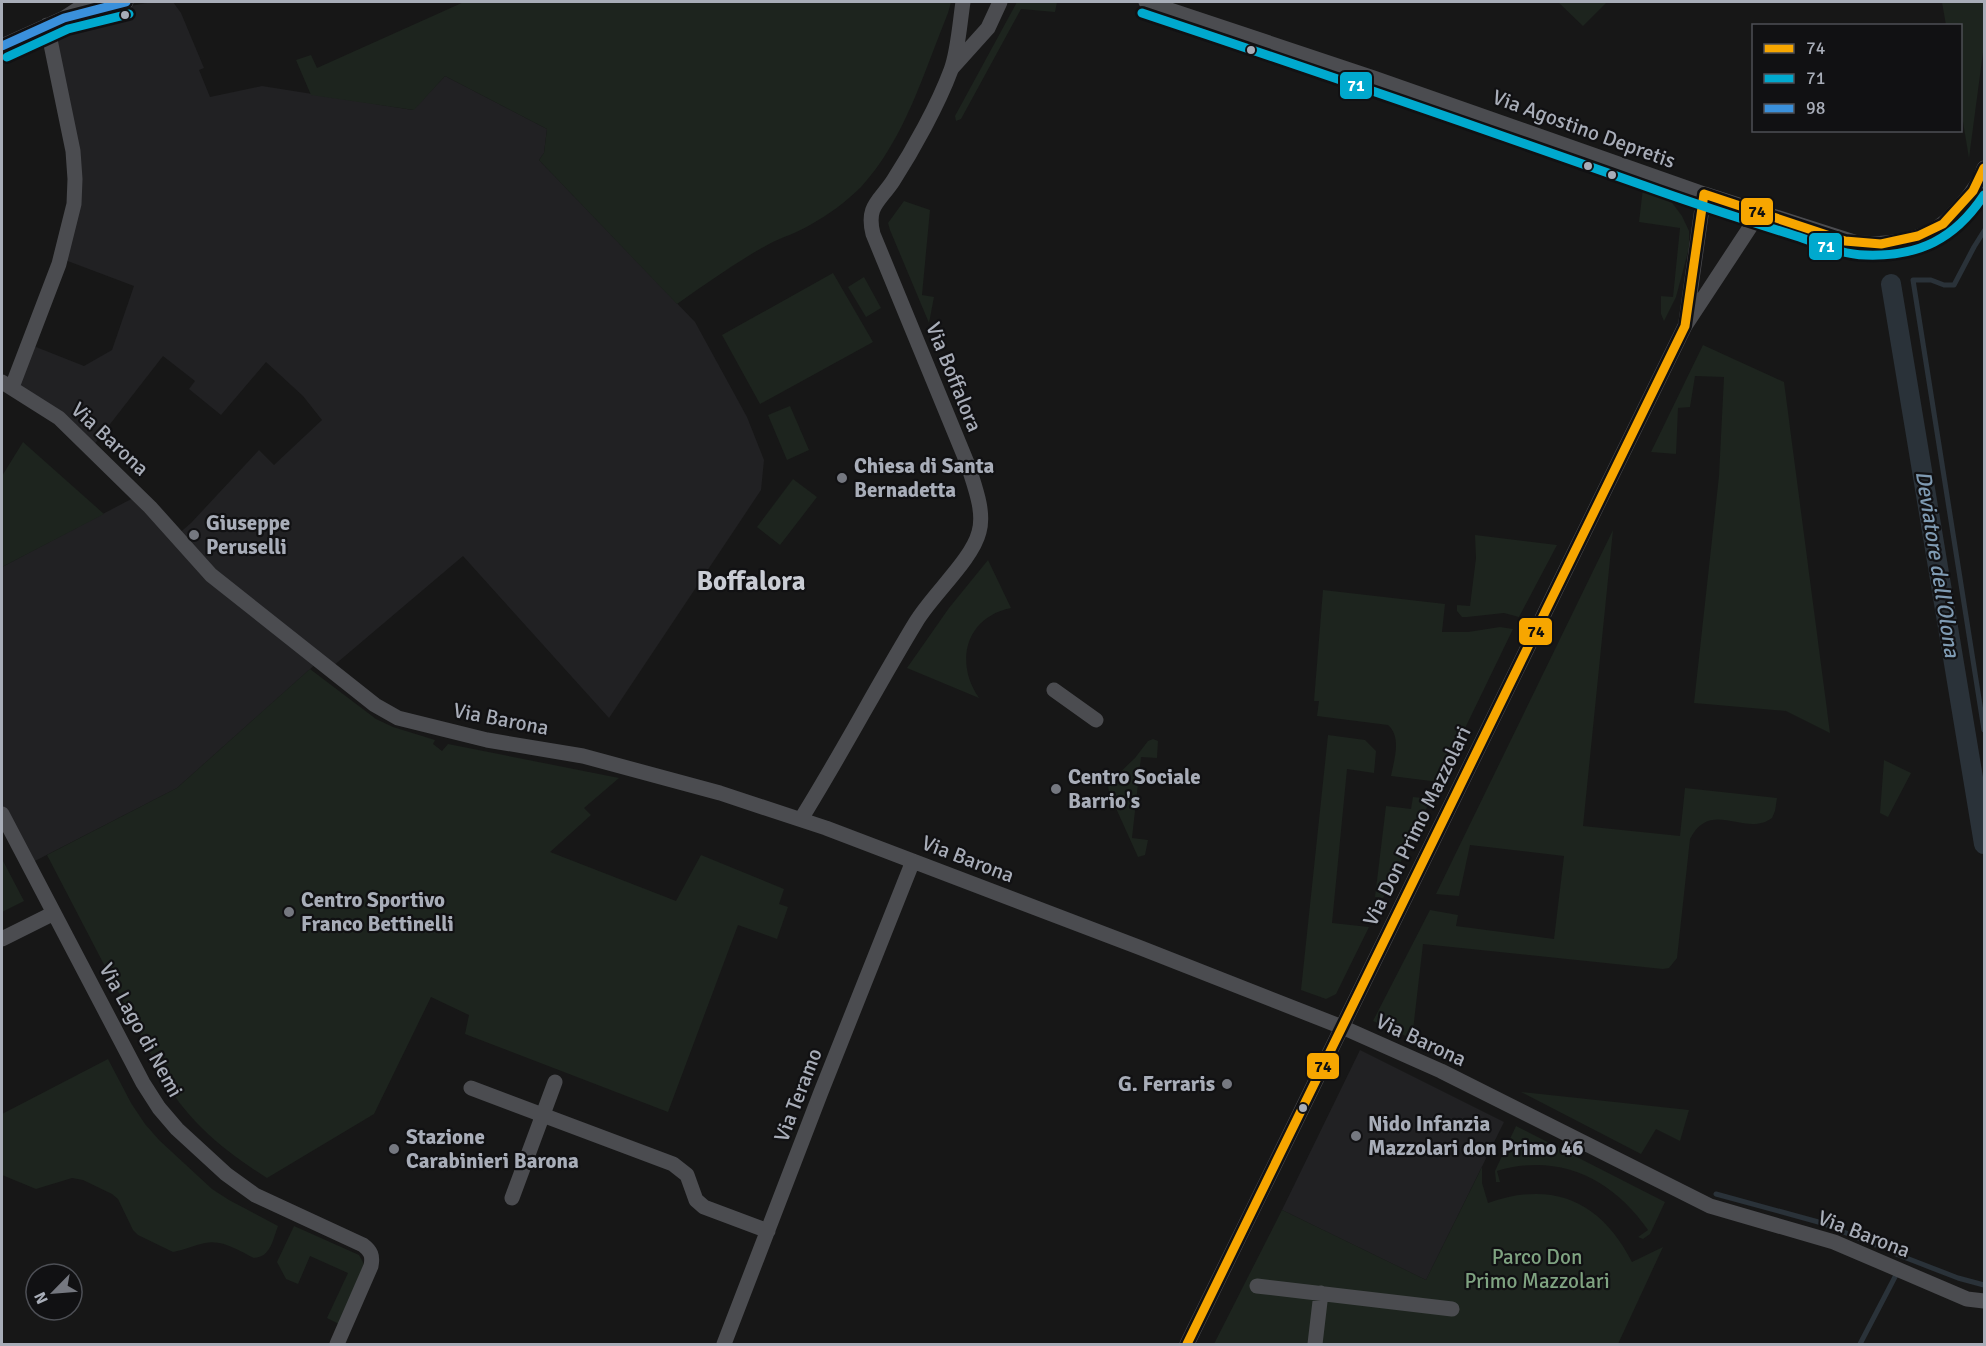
<svg xmlns="http://www.w3.org/2000/svg" width="1986" height="1346" font-family="Signika,sans-serif">
<style>
.built{fill:#212123}
.green{fill:#1d241e}
.lines{fill:none;stroke-linecap:round;stroke-linejoin:round}
.stream{stroke:#2a3239;stroke-width:5}
.canal{stroke:#2a3239;stroke-width:20}
.street{stroke:#4b4c50;stroke-width:15}
.bus-1-casing{stroke:#111113;stroke-width:14}
.bus-2-casing{stroke:#111113;stroke-width:14}
.bus-3-casing{stroke:#111113;stroke-width:14}
.bus-1{stroke:#f7a600;stroke-width:9}
.bus-2{stroke:#00a9ce;stroke-width:9}
.bus-3{stroke:#3a90db;stroke-width:9}
.bus-dot{fill:#a8adb8;stroke:#111113;stroke-width:2}
.poi-dot{fill:#757880;stroke:#111113;stroke-width:2}
.labels{text-anchor:middle;dominant-baseline:central;stroke-width:4.5;stroke-linejoin:round;paint-order:stroke}
.street-label{font-size:21px;fill:#a8adb8;stroke:#111113}
.poi-label{font-size:21px;font-weight:bold;fill:#a8adb8;stroke:#111113;text-anchor:start}
.park-label{font-size:21px;fill:#7fa381;stroke:#111113}
.water-label{font-size:22px;font-style:italic;fill:#7f9bb3;stroke:#111113}
.district-label{font-size:27px;font-weight:bold;fill:#c9ccd4;stroke:#111113}
.line-badge{stroke:#111113;stroke-width:2}
.badge-label{font-size:16px;text-anchor:middle;font-weight:bold;fill:#fff}
.pale-badge-label{font-size:16px;text-anchor:middle;font-weight:bold;fill:#111}
</style>
<rect width="100%" height="100%" fill="#171717"/>
<path class="built" d="M152 2H173L181 13 204 68 199 70 210 97 262 86 413 110 445 76 547 129 544 153 539 160 695 322 747 417 764 460 761 490 609 718 463 556 332 667 212 574 177 535 191 523 259 450 274 465 322 420 303 396 266 362 221 415 189 389 195 381 163 356 93 446 16 385 31 345 84 366 112 350 134 286 65 260 78 203 51 31 82 15Z
M137 496 210 577 319 661 177 788 31 863 2 806V567Z
M1360 1050 1504 1122 1426 1280 1282 1210Z"/>
<path class="green" d="M464 2H951L948 13C924 72 905 139 861 187 846 202 828 215 810 225 797 233 782 237 769 244 736 262 707 283 677 304L539 160 544 153 547 129 445 76 414 110 311 95 296 60 311 55 317 68Z
M1017 2H1057L1055 12 1021 9 961 119 956 121 955 116Z
M1558 2H1607L1583 26Z
M1942 2H1984V45L1969 158 1961 110 1960 26 1946 25Z
M1643 188 1664 195 1670 200 1682 216 1689 231V248L1676 297 1664 321 1661 314V296L1673 297 1680 228 1639 222Z
M904 201 930 210 922 295 934 297 929 323 890 230 888 223Z
M833 273 873 342 760 404 722 335Z
M864 277 881 308 866 317 848 287Z
M1703 345 1784 382 1830 733 1786 711 1694 703 1719 476 1724 377 1695 376 1690 407 1678 408 1676 454 1651 452Z
M790 406 809 450 787 460 768 415Z
M23 442 104 514 2 567V476Z
M793 479 817 497 780 545 757 527Z
M1613 530 1583 826 1680 836 1685 788 1777 798 1775 811 1772 818C1745 838 1711 798 1690 839L1677 958 1669 968 1663 969 1423 944 1412 1039 1373 1021 1430 910 1458 915 1456 926 1554 939 1564 856 1470 845 1459 896 1436 894Z
M1475 535 1557 545 1519 617 1504 613 1467 617H1462L1457 611V605L1470 606 1476 558Z
M988 560 1011 608C966 617 954 662 979 698L907 668 949 608Z
M1323 590 1445 604 1442 632H1468L1500 627 1513 629 1439 782 1391 776C1394 760 1402 737 1388 725L1317 716 1319 701H1314Z
M310 669 376 719 393 727 435 740 433 744 442 751 448 744 619 778 584 808 591 815 550 852 676 901 701 855 784 889 779 904 788 907 777 939 738 925 668 1112 465 1034 469 1015 431 997 374 1114 267 1178C224 1151 185 1119 161 1074L47 855 177 788Z
M1328 735 1365 740 1376 751 1374 773 1347 769 1332 923 1369 927 1336 994 1326 999 1301 990Z
M1153 739 1158 741 1157 758 1141 757 1132 838 1148 840 1145 855 1138 857 1110 795 1108 787 1111 781 1135 758 1148 741Z
M1884 760 1911 773 1888 817 1880 813Z
M1413 797 1431 799 1383 898 1375 897 1386 806 1411 809Z
M2 859 24 901 2 912Z
M108 1059 131 1103 145 1124 159 1140 212 1189 229 1200 278 1226C273 1239 271 1257 254 1258 240 1251 222 1239 205 1243 194 1245 185 1250 173 1252L138 1235 133 1230 118 1199 112 1194 83 1180 72 1178 36 1189 2 1175V1114Z
M1521 1092 1689 1110 1680 1141 1656 1129 1641 1154Z
M1516 1126 1665 1202 1650 1234 1643 1239 1638 1237 1648 1230C1613 1179 1559 1152 1497 1171L1500 1182H1496L1495 1171Z
M1482 1167V1183L1488 1203C1553 1180 1601 1201 1632 1262L1663 1247 1618 1344H1214L1282 1210 1426 1280Z
M294 1226 359 1255 364 1264 339 1324 327 1318 348 1273 310 1256 298 1284 286 1279 277 1262Z"/>
<g class="lines">
<path class="stream" d="M1984 231 1974 247 1954 285H1944L1931 280H1913L1984 730
M1716 1194 1822 1223 1875 1245
M1896 1254 1958 1278 1984 1285
M1860 1344 1896 1275"/>
<path class="canal" d="M1891 284 1984 844"/>
<path class="street" d="M1146 2 1374 78 1704 194 1857 243C1886 245 1924 241 1946 221 1952 216 1957 209 1962 204 1972 193 1980 182 1984 168
M79 14 126 2
M2 46 64 18 89 2
M952 68 988 28 1000 2
M1686 322 1704 194
M2 382 59 418 150 507 211 575 375 705 398 718 487 740 583 756 720 793 826 828 1141 948 1342 1027 1441 1071 1710 1206 1834 1242 1967 1299 1984 1301
M12 387 59 264 74 204 75 179 73 151 47 25
M1054 690 1096 720
M2 814 143 1083 159 1108 177 1129 226 1174 255 1195 363 1245C371 1251 373 1256 371 1266L337 1344
M801 819C841 755 877 686 916 622 932 595 972 560 979 532 985 511 974 485 968 465L873 234C866 206 879 202 893 181 913 150 938 105 951 70 958 52 960 21 963 2
M2 939 54 913
M471 1088 673 1164 687 1175 696 1200 704 1207 768 1231
M512 1198 555 1082
M1257 1286 1452 1309
M724 1344 821 1092 913 861
M1187 1344 1685 326 1760 212
M1315 1344 1321 1293"/>
<defs>
<path id="bus-1" d="M1187 1344 1685 326 1704 194 1845 241 1881 244 1918 236 1943 224 1973 191 1984 168"/>
<path id="bus-2" d="M1142 13C1310 69 1478 127 1645 186 1695 204 1745 220 1796 236 1818 243 1842 255 1865 255 1919 257 1955 239 1984 195
M7 57 68 29 129 14"/>
<path id="bus-3" d="M2 46 64 18 126 2"/>
</defs>
<use href="#bus-1" class="bus-1-casing"/>
<use href="#bus-2" class="bus-2-casing"/>
<use href="#bus-3" class="bus-3-casing"/>
<use href="#bus-1" class="bus-1"/>
<use href="#bus-2" class="bus-2"/>
<use href="#bus-3" class="bus-3"/>
</g>
<g class="bus-dot">
<circle cx="125" cy="15" r="5"/>
<circle cx="1251" cy="50" r="5"/>
<circle cx="1588" cy="166" r="5"/>
<circle cx="1612" cy="175" r="5"/>
<circle cx="1303" cy="1108" r="5"/>
</g>
<g class="poi-dot">
<circle cx="842" cy="478" r="6"/>
<circle cx="194" cy="535" r="6"/>
<circle cx="1056" cy="789" r="6"/>
<circle cx="289" cy="912" r="6"/>
<circle cx="1227" cy="1084" r="6"/>
<circle cx="1356" cy="1136" r="6"/>
<circle cx="394" cy="1149" r="6"/>
</g>
<g class="labels">
<g class="street-label">
<text transform="translate(1584 129) rotate(20)">Via Agostino Depretis</text>
<text transform="translate(954 377) rotate(68)">Via Boffalora</text>
<text transform="translate(110 439) rotate(43)">Via Barona</text>
<text transform="translate(501 719) rotate(11)">Via Barona</text>
<text transform="translate(1417 826) rotate(-64)">Via Don Primo Mazzolari</text>
<text transform="translate(968 859) rotate(21)">Via Barona</text>
<text transform="translate(141 1030) rotate(61)">Via Lago di Nemi</text>
<text transform="translate(1421 1040) rotate(25)">Via Barona</text>
<text transform="translate(798 1095) rotate(-69)">Via Teramo</text>
<text transform="translate(1864 1234) rotate(21)">Via Barona</text>
</g>
<g class="poi-label">
<text x="854" y="466">Chiesa di Santa<tspan x="854" dy="24">Bernadetta</tspan></text>
<text x="206" y="523">Giuseppe<tspan x="206" dy="24">Peruselli</tspan></text>
<text x="1068" y="777">Centro Sociale<tspan x="1068" dy="24">Barrio's</tspan></text>
<text x="301" y="900">Centro Sportivo<tspan x="301" dy="24">Franco Bettinelli</tspan></text>
<text x="1215" y="1084" text-anchor="end">G. Ferraris</text>
<text x="1368" y="1124">Nido Infanzia<tspan x="1368" dy="24">Mazzolari don Primo 46</tspan></text>
<text x="406" y="1137">Stazione<tspan x="406" dy="24">Carabinieri Barona</tspan></text>
</g>
<g class="park-label">
<text x="1537" y="1257">Parco Don<tspan x="1537" dy="24">Primo Mazzolari</tspan></text>
</g>
<g class="water-label">
<text transform="translate(1938 564) rotate(81)">Deviatore dell'Olona</text>
</g>
<g class="district-label">
<text x="751" y="581">Boffalora</text>
</g>
</g>
<g class="line-badge">
<rect x="1339" y="71" width="34" height="29" rx="6" fill="#00a9ce"/>
<rect x="1740" y="197" width="34" height="29" rx="6" fill="#f7a600"/>
<rect x="1808" y="232" width="35" height="29" rx="6" fill="#00a9ce"/>
<rect x="1518" y="617" width="35" height="29" rx="6" fill="#f7a600"/>
<rect x="1306" y="1052" width="34" height="28" rx="6" fill="#f7a600"/>
</g>
<g class="badge-label">
<text x="1356" y="91">71</text>
<text x="1826" y="252">71</text>
</g>
<g class="pale-badge-label">
<text x="1757" y="217">74</text>
<text x="1536" y="637">74</text>
<text x="1323" y="1072">74</text>
</g>
<rect width="1986" height="1346" fill="none" stroke="#a8adb8" stroke-width="6"/>
<rect x="1752" y="24" width="210" height="108" fill="#111113" stroke="#4d4f55" stroke-width="1.5"/>
<rect x="1764" y="44" width="30" height="9" fill="#f7a600" stroke="#4d4f55" stroke-width="1.5"/>
<text x="1806" y="54" font-size="18" fill="#a8adb8">74</text>
<rect x="1764" y="74" width="30" height="9" fill="#00a9ce" stroke="#4d4f55" stroke-width="1.5"/>
<text x="1806" y="84" font-size="18" fill="#a8adb8">71</text>
<rect x="1764" y="104" width="30" height="9" fill="#3a90db" stroke="#4d4f55" stroke-width="1.5"/>
<text x="1806" y="114" font-size="18" fill="#a8adb8">98</text>
<g transform="translate(54 1292) rotate(245)"><circle r="28" fill="#111113" stroke="#4d4f55" stroke-width="1.5"/>
<path d="M0-4.5L10 22L0 15L-10 22Z" fill="#757880"/>
<text y="-9" font-size="16" font-weight="bold" text-anchor="middle" fill="#a8adb8">N</text>
</g>
</svg>
